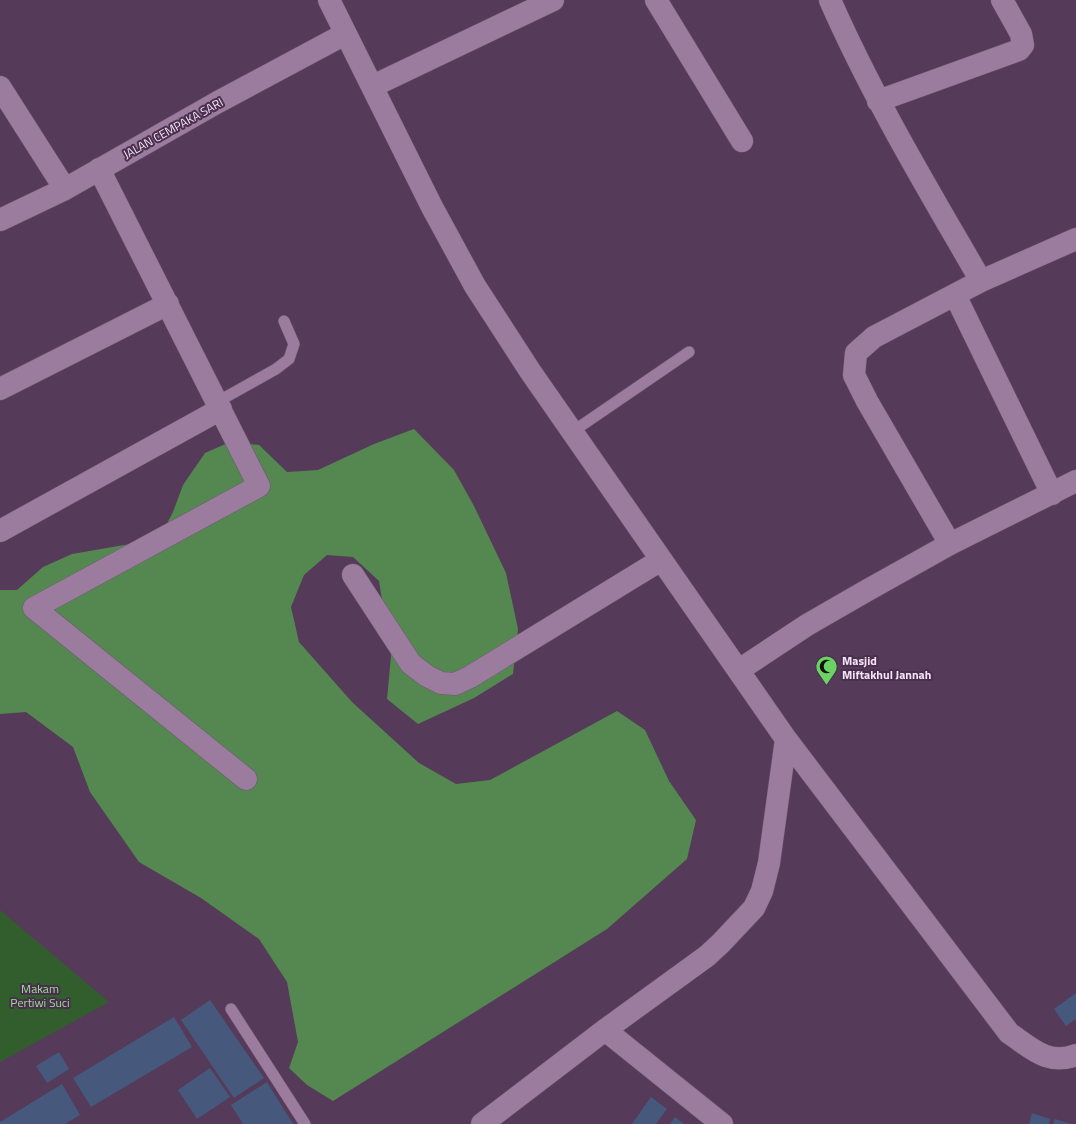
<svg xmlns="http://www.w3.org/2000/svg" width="1076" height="1124" font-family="'Titillium Web',sans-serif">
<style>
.green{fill:#325e2e}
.forest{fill:#548850}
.building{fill:#46597c}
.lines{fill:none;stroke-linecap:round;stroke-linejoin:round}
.lane-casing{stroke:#6e5772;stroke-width:12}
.street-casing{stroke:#6e5772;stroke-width:23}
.lane{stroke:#9b7c9f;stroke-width:11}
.street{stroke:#9b7c9f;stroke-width:22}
.labels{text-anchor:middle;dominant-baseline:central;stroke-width:4;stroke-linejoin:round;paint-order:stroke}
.street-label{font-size:12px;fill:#f5e4f7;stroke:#4a2f4e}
.poi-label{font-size:12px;font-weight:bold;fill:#f5e4f7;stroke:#4a2f4e;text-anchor:start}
.park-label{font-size:12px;fill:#97e090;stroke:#4a2f4e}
</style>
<rect width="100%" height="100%" fill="#553a59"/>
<path class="green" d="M0 910 109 1002 0 1062Z"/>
<path class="forest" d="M414 429 454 470 474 506 506 573 518 629 513 674 474 698 418 724 387 699 391 656 379 581 353 557 327 555 304 575 291 607 299 642 352 702 419 763 456 784 490 780 617 711 645 730 669 781 696 820 687 859 607 929 333 1101 307 1085 289 1068 298 1042 287 982 259 939 201 898 139 862 90 792 73 747 26 712 0 714V590H17L43 567 72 554 159 539 173 512 183 485 205 453 230 442 259 445 287 472 318 470 374 444Z"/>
<path class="building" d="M1076 993V1019L1066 1026 1054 1009Z
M210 1000 264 1078 234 1098 181 1020Z
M174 1017 192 1047 91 1107 73 1078Z
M59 1052 69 1069 47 1083 36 1066Z
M210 1068 230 1097 197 1119 178 1090Z
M267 1082 293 1124H243L231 1105Z
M62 1084 80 1115 65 1124H0V1122Z
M651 1097 667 1109 656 1124H632Z
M1032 1113 1050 1119 1049 1124H1029Z
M675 1117 684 1124H670Z
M1055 1119 1071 1124H1053Z"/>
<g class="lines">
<defs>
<path id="lane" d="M217 402 276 369 289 359 294 344 284 321
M572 432 689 352
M231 1009 305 1124"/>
<path id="street" d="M329 0 432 207 475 286 530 371 786 739 769 863 762 891 754 908 721 943 707 956 605 1030 482 1124
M656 0 742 141
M830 0C873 98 928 189 981 281
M373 86 553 0
M0 87 65 189
M878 101 1019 50 1023 45 1021 34 1002 0
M99 169 259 486 34 608 246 779
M0 220 65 189 218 102 345 34
M955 295 1052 494
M0 389 168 304
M0 531 221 409
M950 544 867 401 854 375 856 353 874 337 981 281 1076 239
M353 575 411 664 427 676 441 683 455 684 470 677 661 560
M739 670 807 625 866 591 950 544 1076 481
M786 739 1009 1033C1031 1048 1048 1066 1076 1055
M605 1030 722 1124"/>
</defs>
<use href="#lane" class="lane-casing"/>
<use href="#street" class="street-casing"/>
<use href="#lane" class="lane"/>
<use href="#street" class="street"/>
</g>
<defs>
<symbol id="mosque-pin" viewBox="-11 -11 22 30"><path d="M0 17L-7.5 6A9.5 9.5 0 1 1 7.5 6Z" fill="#6ad363" stroke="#4a2f4e"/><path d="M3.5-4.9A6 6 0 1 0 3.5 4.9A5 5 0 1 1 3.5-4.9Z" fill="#111"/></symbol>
</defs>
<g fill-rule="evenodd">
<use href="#mosque-pin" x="814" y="654" width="25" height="34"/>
</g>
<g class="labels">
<g class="street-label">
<text transform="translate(173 128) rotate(-29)">JALAN CEMPAKA SARI</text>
</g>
<g class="poi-label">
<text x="842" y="660">Masjid<tspan x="842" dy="14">Miftakhul Jannah</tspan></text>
</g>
<g class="park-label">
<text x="40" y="988">Makam<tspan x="40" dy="14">Pertiwi Suci</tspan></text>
</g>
</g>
</svg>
